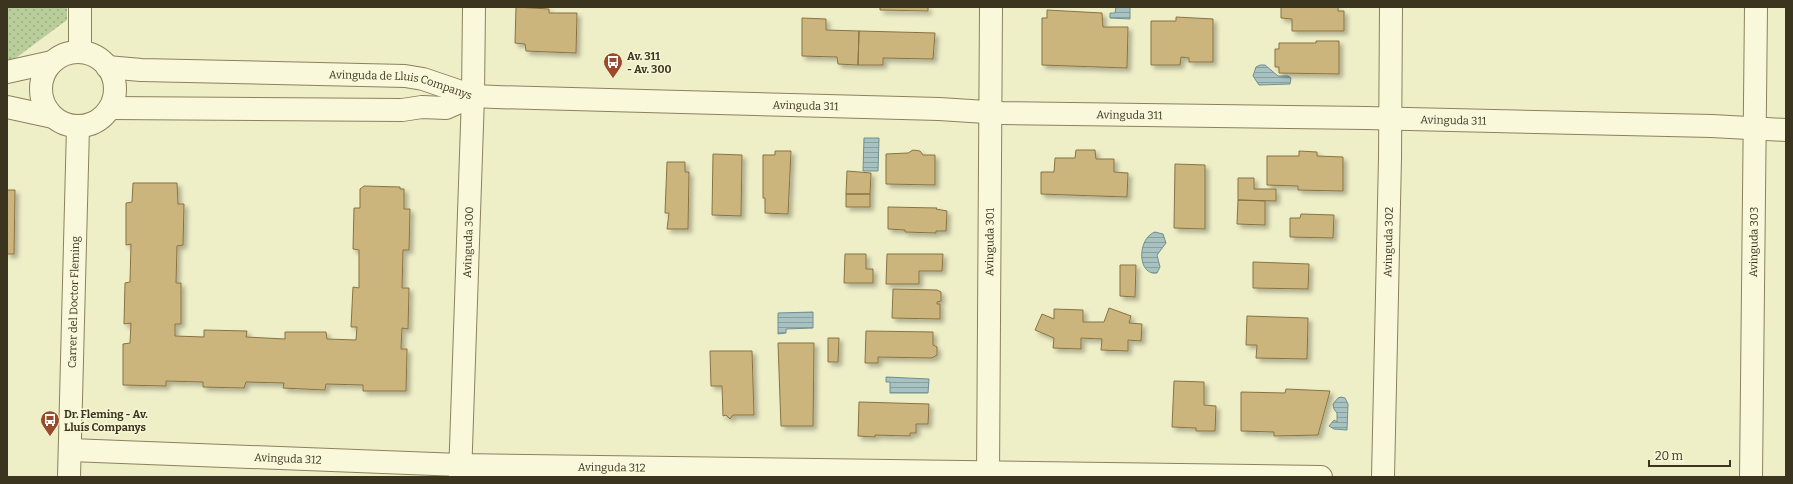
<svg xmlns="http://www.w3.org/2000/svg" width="1793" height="484" font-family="Bitter,serif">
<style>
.garden{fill:url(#garden-dots)}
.water{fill:url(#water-rules);stroke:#6f9091}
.building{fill:#ccb57d;stroke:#897342;filter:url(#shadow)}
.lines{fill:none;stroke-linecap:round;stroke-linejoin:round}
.minor-casing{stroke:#8a825c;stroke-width:24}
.minor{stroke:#f9f8db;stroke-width:22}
.labels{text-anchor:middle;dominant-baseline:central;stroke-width:3;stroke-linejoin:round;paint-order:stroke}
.poi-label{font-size:11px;font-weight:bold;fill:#3b3520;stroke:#f6f6d7;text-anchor:start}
.street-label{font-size:11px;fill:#3b3520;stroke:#f6f6d7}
</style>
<defs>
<pattern id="garden-dots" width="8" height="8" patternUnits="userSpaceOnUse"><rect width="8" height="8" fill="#b9cd9b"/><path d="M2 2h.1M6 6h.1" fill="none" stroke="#98a77e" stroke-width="1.8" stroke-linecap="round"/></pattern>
<pattern id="water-rules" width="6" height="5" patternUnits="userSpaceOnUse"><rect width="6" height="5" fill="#a8c2c2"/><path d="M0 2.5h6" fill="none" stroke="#8a9e9d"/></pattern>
<filter id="shadow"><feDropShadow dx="3.5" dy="3.5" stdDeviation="2" flood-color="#0004"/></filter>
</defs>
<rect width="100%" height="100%" fill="#eeeec7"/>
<path class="garden" d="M7 7H67V20L13 60 7 59Z"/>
<path class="water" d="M1116 7H1130V19L1110 18V13H1115Z
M1260 65H1265L1278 76H1288L1291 78 1290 84 1259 85 1253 76 1256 67Z
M864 138H879L878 171H863Z
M1155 232 1163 234 1166 243 1157 255 1160 267 1157 273C1137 276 1137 238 1155 232Z
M813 312V328L786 329V333L778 334V313Z
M886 377 929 379 928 393H890V382H886Z
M1341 397 1345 398 1348 404 1347 430 1334 429 1329 426 1334 420 1337 422V413L1334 409 1333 404 1338 398Z"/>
<path class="building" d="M516 7 549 9V13H577L576 53 526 51 525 44 515 43Z
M880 7H928V11L880 10Z
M1281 7H1338V11H1344V31H1292V19L1281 18Z
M1047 10 1102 13 1103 27H1128L1127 68 1042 65V18H1047Z
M1176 17 1213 19V62H1189V58L1181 57 1180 65H1151V21H1176Z
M802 18 826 19V30L859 31 858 65 838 64 837 57 802 56Z
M859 31 935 33 933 59 883 58V65H858Z
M1316 41H1339V74L1279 73V67H1275V49H1279V43H1316Z
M913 150 920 151 923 155H935V185L886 184V154L908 153Z
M1076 150H1095L1096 159H1114V172L1128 173 1127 197 1041 194V172H1054L1055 158H1075Z
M775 151H791L788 214 765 213V198H763V155H775Z
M1299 151 1317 152V156L1343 157V191L1298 190V186L1267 185V156H1299Z
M713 154 742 155 741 216 712 215Z
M667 162H685V172H689L688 229H667L669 213H665Z
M1175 164 1205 165V229L1174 228Z
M847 171 871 173 870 194H846Z
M1238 178H1254V189H1276V201L1238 200Z
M133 183H177L178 204H184L183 245 177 246 176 283H181V324H175V336L204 337V330L247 331 246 337 285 339V332H326L327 339 356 340 357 327H351L353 287 359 288V250L353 249 354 208H360V189L364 186 400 187V189H404V209H410L409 250H403L402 288H409L408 329 402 328 401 349H407L406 391H363V385L326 384 325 390 283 388 284 383 246 382 244 388 203 387V382L166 381V386L123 385V344L130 343 131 323 124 324 125 283 130 282 131 244 126 245V203L132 202Z
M7 190H15L14 254H7Z
M846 194H870V207H846Z
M1238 200 1265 201V225L1237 224Z
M888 207 937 208 936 209 947 211 946 231H936V233L905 232V230L888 229Z
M1301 214 1334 215 1333 238 1290 237V218H1300Z
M845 254H866V269H873V283H844Z
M887 254H943L942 271H919V284H886Z
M1253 262 1309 264 1308 289 1253 288Z
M1120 265H1136L1135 297 1120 296Z
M893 289 937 290 941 292V301L937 302V304H940V319L892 318Z
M1109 308 1131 316 1129 323 1142 324 1141 341 1128 340V351L1101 350 1102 339 1081 338V349L1053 348 1054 338 1035 330 1042 314 1054 319V309L1083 310V322H1104Z
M1247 316 1308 318 1307 359 1256 358 1257 345H1246Z
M866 331 933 332V345L937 347V355L932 358 878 357V363H865Z
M828 338H839L838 362H828Z
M778 343H814L813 426H781Z
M710 351H752L754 415H733L730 419 726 415 723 416 722 386H711Z
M1174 381 1204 382V405L1216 406 1215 431H1196V428L1172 427Z
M1286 389 1330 391 1318 435 1274 436V432L1241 431V392L1285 393Z
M859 402 929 404 928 424H916V433H910V436L875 435V437L858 436Z"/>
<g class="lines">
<defs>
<g id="minor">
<path d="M80 7V52"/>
<circle cx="78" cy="89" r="37"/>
<path id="s1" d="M107 67 141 70 405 76 423 79 473 96 496 97 939 109 1002 113 1366 118 1712 126 1786 130"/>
<path d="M7 72 52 62"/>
<path d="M7 107 53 117"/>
<path d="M111 108 402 110 422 107 446 108 473 96"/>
<path id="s2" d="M70 450 460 465 1321 477"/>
<path id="s3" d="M69 477 78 127"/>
<path id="s4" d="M460 477 473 96 474 7"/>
<path id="s5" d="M988 477 991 7"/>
<path id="s6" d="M1383 477 1390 158 1391 7"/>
<path id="s7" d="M1751 477 1756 7"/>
</g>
</defs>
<use href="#minor" class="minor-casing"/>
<use href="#minor" class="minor"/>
</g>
<defs>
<symbol id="bus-pin" viewBox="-11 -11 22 30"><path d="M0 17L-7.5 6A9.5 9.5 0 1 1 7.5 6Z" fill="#994b2c" stroke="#f6f6d7"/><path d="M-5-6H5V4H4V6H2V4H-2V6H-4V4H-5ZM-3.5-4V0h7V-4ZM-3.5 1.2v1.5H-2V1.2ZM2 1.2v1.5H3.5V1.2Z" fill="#fff"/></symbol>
</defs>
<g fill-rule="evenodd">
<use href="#bus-pin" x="602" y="51" width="22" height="30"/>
<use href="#bus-pin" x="39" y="409" width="22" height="30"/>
</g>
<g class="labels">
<g class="poi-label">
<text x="627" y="56">Av. 311<tspan x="627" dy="13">- Av. 300</tspan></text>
<text x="64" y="414">Dr. Fleming - Av.<tspan x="64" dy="13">Lluís Companys</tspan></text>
</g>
<g class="street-label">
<text stroke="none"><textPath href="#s1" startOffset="295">Avinguda de Lluis Companys</textPath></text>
<text stroke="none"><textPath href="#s1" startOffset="702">Avinguda 311</textPath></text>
<text stroke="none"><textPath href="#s1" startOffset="1026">Avinguda 311</textPath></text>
<text stroke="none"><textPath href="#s1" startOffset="1350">Avinguda 311</textPath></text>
<text stroke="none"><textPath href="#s4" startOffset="235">Avinguda 300</textPath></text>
<text stroke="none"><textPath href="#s5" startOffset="235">Avinguda 301</textPath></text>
<text stroke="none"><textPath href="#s6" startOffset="235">Avinguda 302</textPath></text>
<text stroke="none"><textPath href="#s7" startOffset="235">Avinguda 303</textPath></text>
<text stroke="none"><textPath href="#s3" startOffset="175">Carrer del Doctor Fleming</textPath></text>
<text stroke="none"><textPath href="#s2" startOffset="218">Avinguda 312</textPath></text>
<text stroke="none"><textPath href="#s2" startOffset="542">Avinguda 312</textPath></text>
</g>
</g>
<rect width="1793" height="484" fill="none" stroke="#3b3520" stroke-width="16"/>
<path d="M1649 460v6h81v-6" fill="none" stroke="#3b3520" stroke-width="2"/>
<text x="1655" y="460" font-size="12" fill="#3b3520" stroke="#f6f6d7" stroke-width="3" paint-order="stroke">20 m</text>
</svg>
